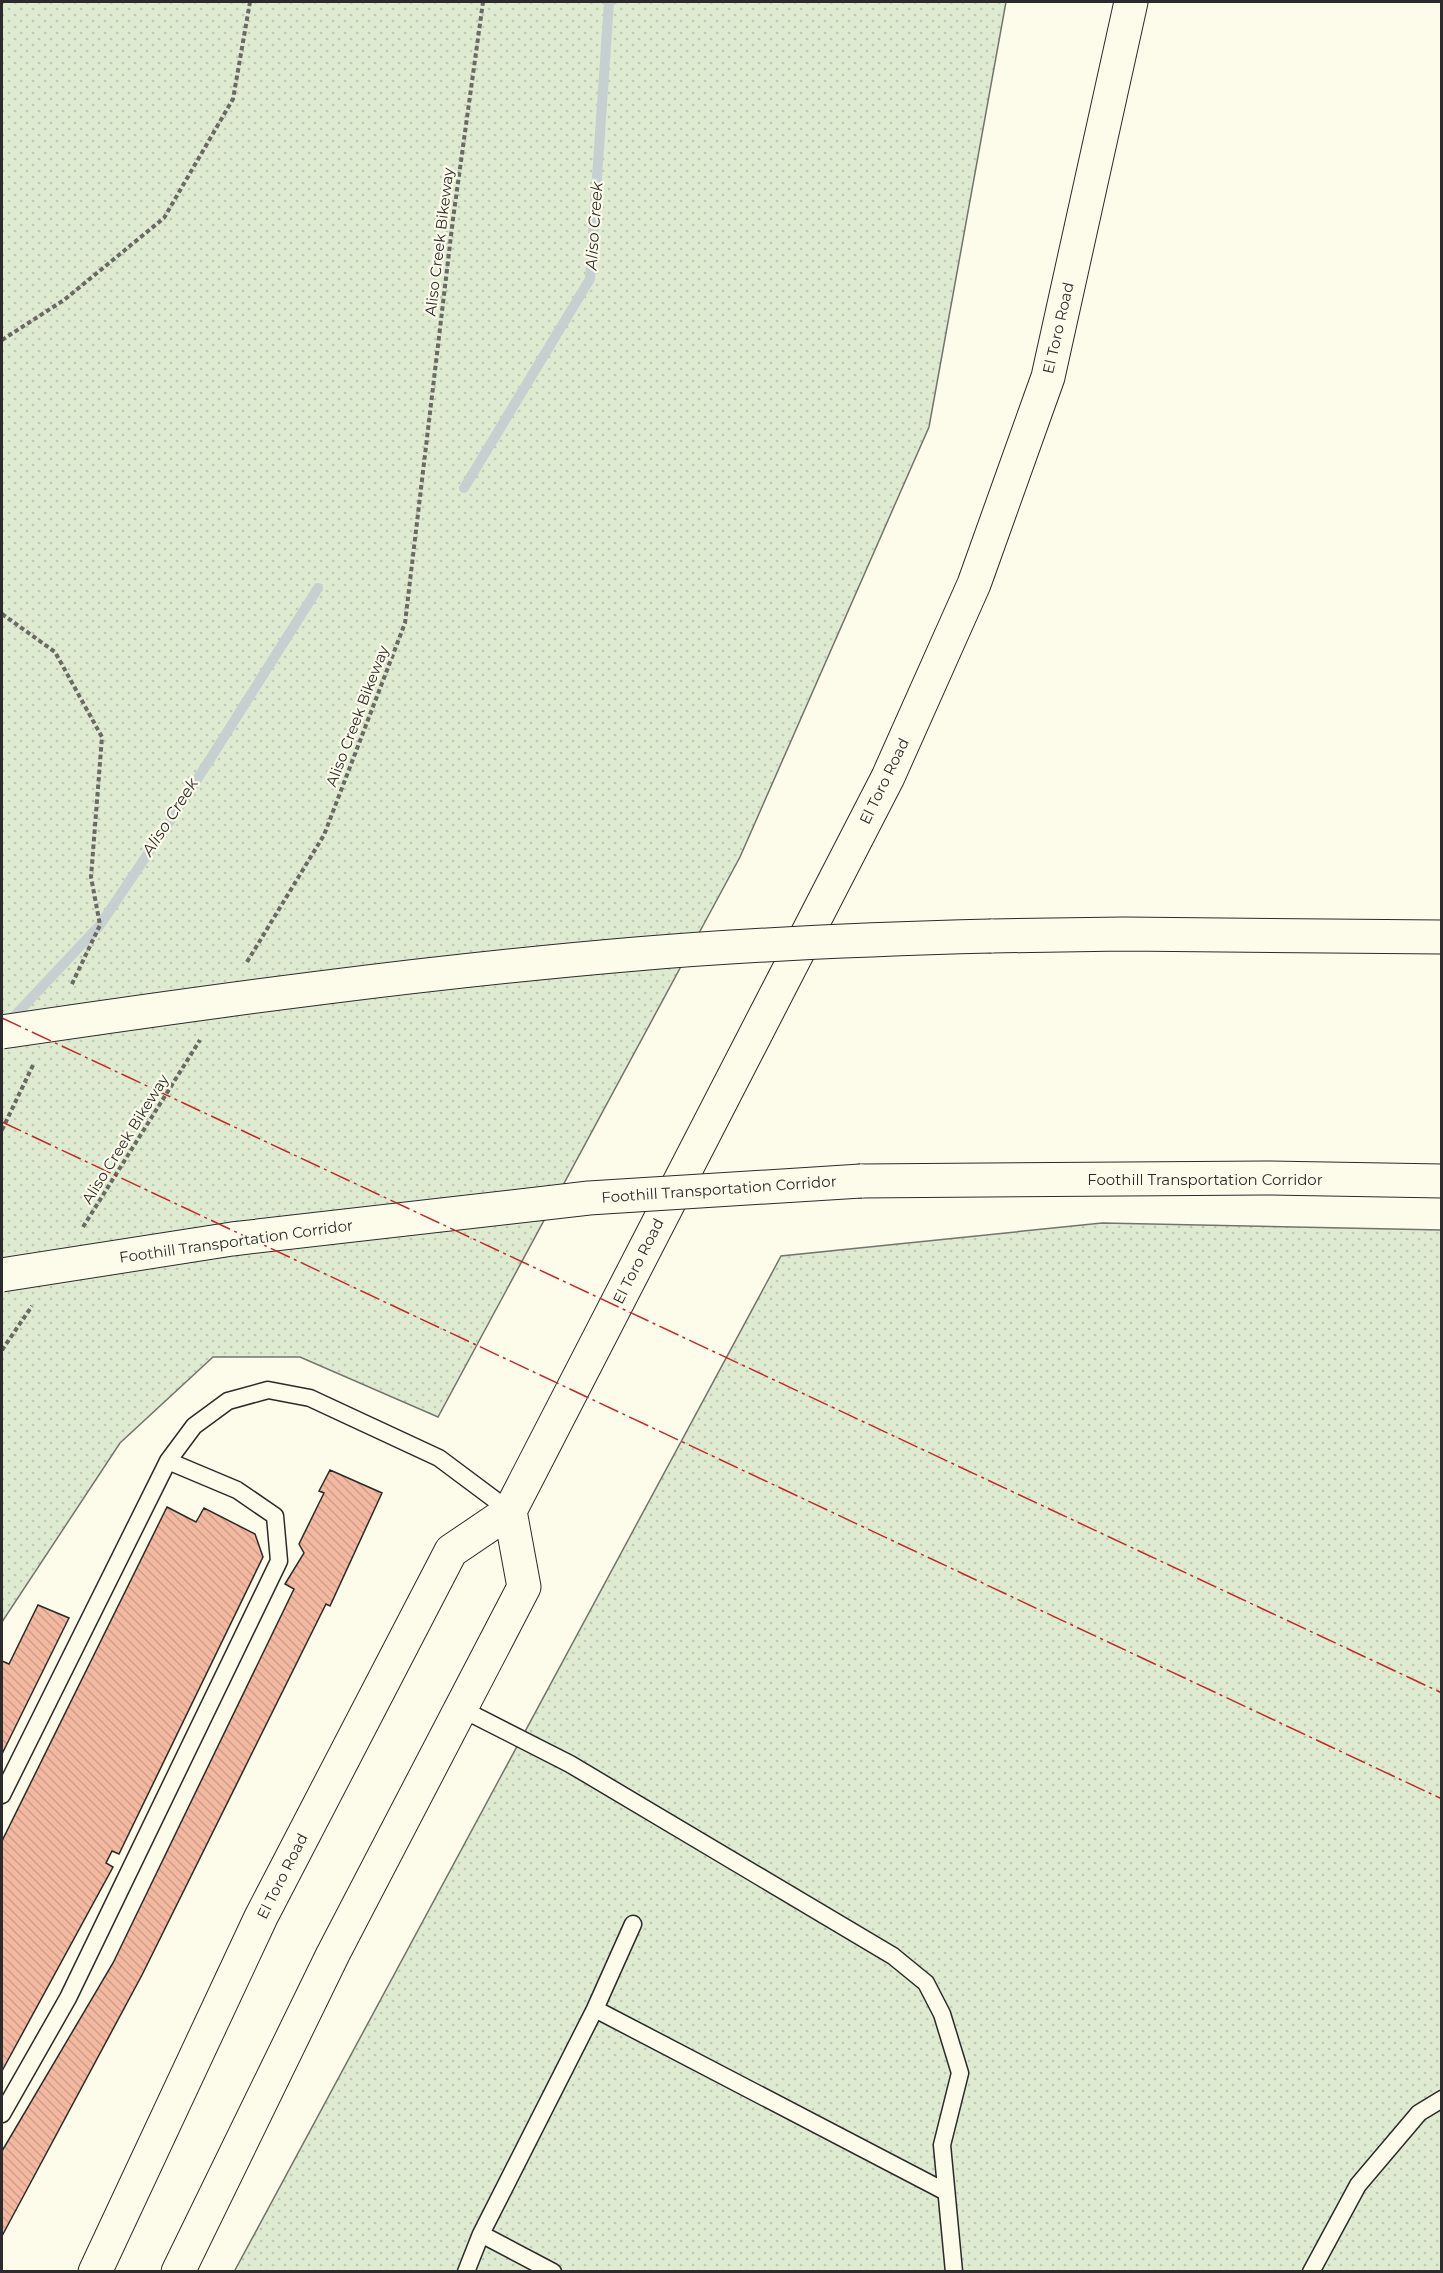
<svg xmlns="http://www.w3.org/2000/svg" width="1443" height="2273" font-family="Montserrat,sans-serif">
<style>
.grass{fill:url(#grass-dots);stroke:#74746e;stroke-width:1.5}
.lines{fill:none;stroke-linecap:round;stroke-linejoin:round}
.stream{stroke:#c7d0d0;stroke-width:10}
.building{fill:url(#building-back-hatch);stroke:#2b2b2b;stroke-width:1.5}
.service-casing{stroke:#2b2b2b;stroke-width:19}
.primary-casing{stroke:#2b2b2b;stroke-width:35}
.motorway-casing{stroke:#2b2b2b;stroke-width:35}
.path{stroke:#6a6964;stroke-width:4;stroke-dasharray:4.5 3;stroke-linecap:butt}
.service{stroke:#fdfbea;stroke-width:16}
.primary{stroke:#fdfbea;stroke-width:33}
.motorway{stroke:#fdfbea;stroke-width:33}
.motorway-bridge-casing{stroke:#2b2b2b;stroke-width:35;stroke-linecap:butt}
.motorway-bridge{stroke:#fdfbea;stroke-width:33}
.power{stroke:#c62828;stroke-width:1.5;stroke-dasharray:21 4.5 3 4.5;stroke-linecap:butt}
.labels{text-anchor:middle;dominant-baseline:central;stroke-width:4.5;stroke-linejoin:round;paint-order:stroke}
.street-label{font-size:15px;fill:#2b2b2b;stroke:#fdfbea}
.water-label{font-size:16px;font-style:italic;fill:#2b2b2b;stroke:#fdfbea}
</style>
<defs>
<pattern id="grass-dots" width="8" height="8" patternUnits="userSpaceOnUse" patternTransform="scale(1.5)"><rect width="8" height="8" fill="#deebd1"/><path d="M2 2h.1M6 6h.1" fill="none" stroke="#bfcab4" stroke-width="1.8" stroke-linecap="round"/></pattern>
<pattern id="building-back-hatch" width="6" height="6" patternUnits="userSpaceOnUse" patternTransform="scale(1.5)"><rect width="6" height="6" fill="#f2b8a0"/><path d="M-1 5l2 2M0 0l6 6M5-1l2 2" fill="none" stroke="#d09e8a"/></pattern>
</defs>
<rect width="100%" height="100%" fill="#fdfbea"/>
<path class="grass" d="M2 2H1006L929 427 740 857 438 1417 300 1357H213L120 1443 2 1622Z
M1102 1223 1441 1230V2271L234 2272 781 1256Z"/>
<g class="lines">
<path class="stream" d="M464 488 590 279 609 2
M7 1024 100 925 188 794 318 588"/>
</g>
<path class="building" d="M330 1470 382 1493 330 1606 326 1604 142 1975 2 2236V2151L113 1963 294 1589 285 1584 304 1553 299 1544 324 1493 319 1491Z
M167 1507 196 1522 204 1508 255 1534 263 1557 119 1854 112 1851 106 1863 113 1867 2 2071V1841Z
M38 1605 69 1618 2 1754V1661L9 1664Z"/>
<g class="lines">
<defs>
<path id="service" d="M460 1708 570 1764 893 1956 926 1983 942 2014 960 2073 942 2145 954 2272
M2 1795 168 1461 194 1426 228 1401 268 1390 310 1398 439 1458 510 1511
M595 2009 946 2192
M2 2114 68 1998 279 1561 275 1516 237 1490 168 1461
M481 2234 595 2009 633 1924
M466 2272 481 2234 553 2272
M1311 2272 1358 2185 1419 2113 1442 2099"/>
<path id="primary" d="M95 2272 261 1917 451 1551 510 1511 888 777 974 584 1048 377 1131 2
M178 2272 333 1954 524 1587 510 1511"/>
<path id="motorway" d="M991 936 1124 934 1442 937
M861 1181 1266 1178 1442 1181"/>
</defs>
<use href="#service" class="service-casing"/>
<use href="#primary" class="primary-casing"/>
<use href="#motorway" class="motorway-casing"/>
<path class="path" d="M2 340 64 300 164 218 233 99 250 2
M2 614 55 652 102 737 91 877 100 925 71 986
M247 962 324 835 405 623 453 219 483 2
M2 1130 34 1063
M83 1227 200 1040
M2 1350 32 1306"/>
<use href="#service" class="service"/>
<use href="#primary" class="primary"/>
<use href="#motorway" class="motorway"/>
<defs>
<path id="motorway-bridge" d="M2 1032C212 1001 424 972 636 954 754 944 873 939 991 936
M2 1275 232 1239 589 1198 861 1181"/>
</defs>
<use href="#motorway-bridge" class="motorway-bridge-casing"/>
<use href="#motorway-bridge" class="motorway-bridge"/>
<path class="power" d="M2 1018 1442 1693
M2 1122 1442 1799"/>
</g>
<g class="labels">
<g class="street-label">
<text transform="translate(439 242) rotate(-83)">Aliso Creek Bikeway</text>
<text transform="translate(1058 328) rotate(-77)">El Toro Road</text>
<text transform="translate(357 716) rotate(-69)">Aliso Creek Bikeway</text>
<text transform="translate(884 781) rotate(-64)">El Toro Road</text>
<text transform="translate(125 1139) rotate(-58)">Aliso Creek Bikeway</text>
<text x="1205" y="1179">Foothill Transportation Corridor</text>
<text transform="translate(719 1189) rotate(-4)">Foothill Transportation Corridor</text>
<text transform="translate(236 1241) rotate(-8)">Foothill Transportation Corridor</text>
<text transform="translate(638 1261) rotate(-63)">El Toro Road</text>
<text transform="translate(282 1876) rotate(-63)">El Toro Road</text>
</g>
<g class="water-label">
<text transform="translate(594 226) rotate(-86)">Aliso Creek</text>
<text transform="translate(170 817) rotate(-57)">Aliso Creek</text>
</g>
</g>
<rect width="1443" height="2273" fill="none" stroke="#2b2b2b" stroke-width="6"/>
</svg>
